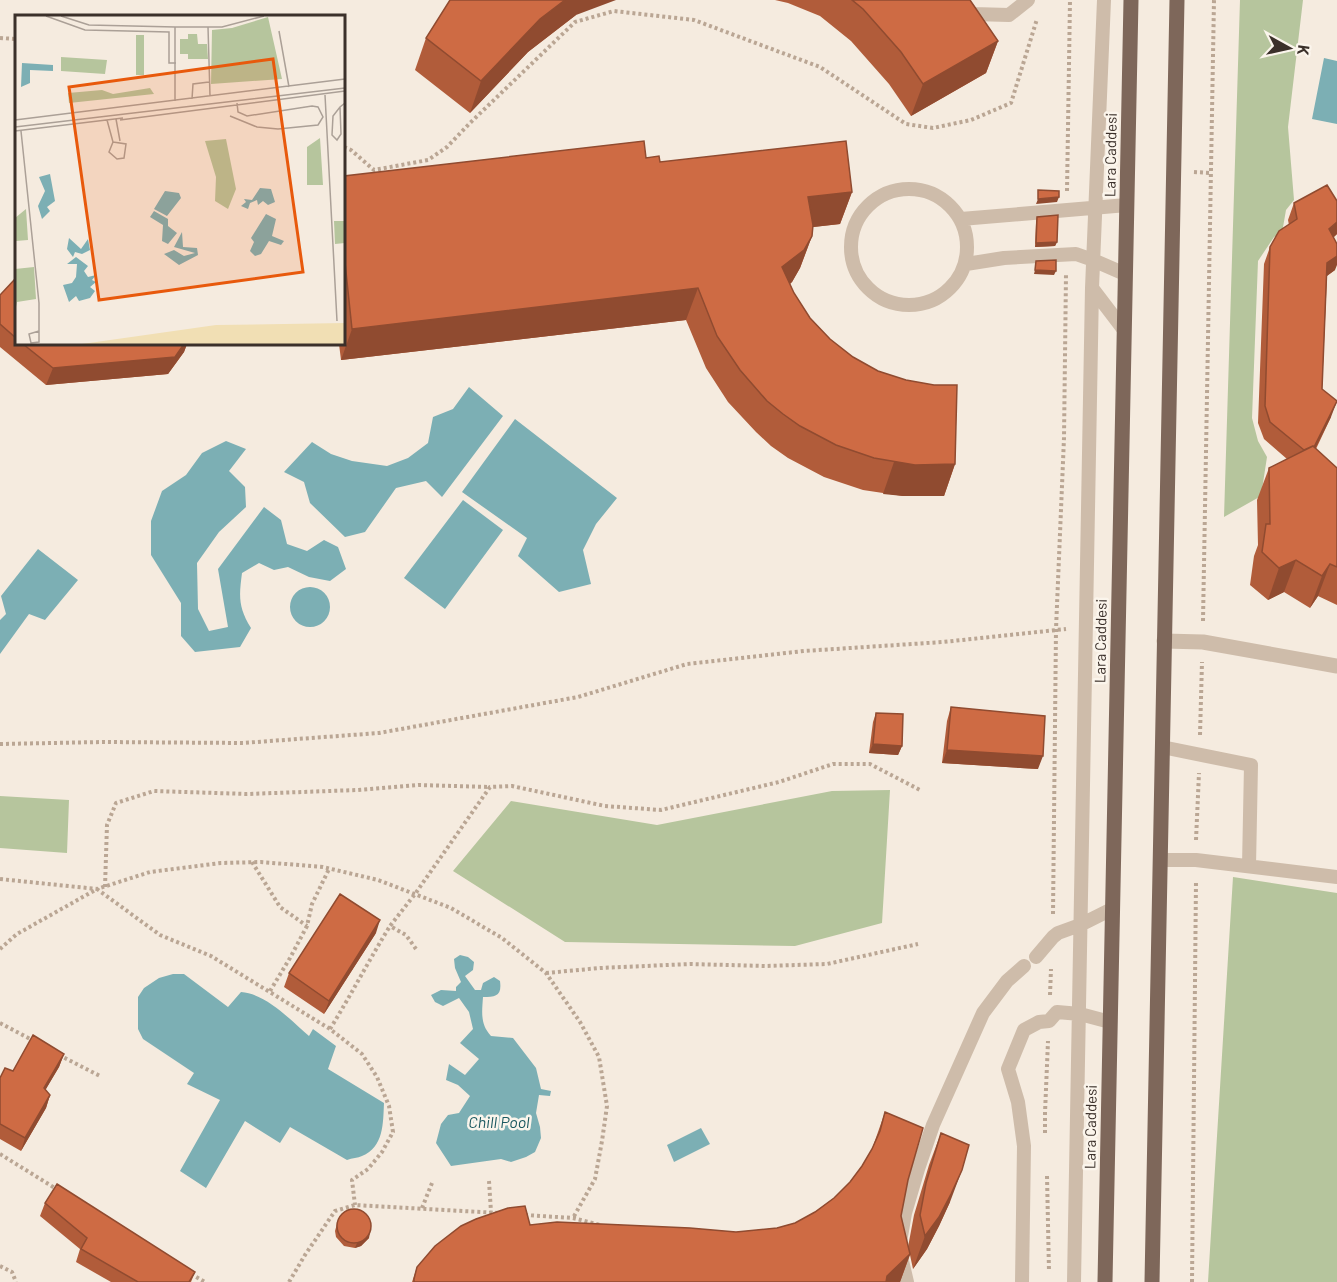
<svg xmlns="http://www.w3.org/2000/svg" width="1337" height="1282" font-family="Barlow,sans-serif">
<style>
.grass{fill:#b6c59d}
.water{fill:#7cafb4}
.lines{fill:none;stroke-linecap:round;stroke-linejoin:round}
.path{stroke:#baa694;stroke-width:4;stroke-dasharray:3 3;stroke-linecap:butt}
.lane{stroke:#cebcaa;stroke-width:14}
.street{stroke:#cebcaa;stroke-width:15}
.primary{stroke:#7e675a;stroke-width:15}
.wall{fill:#b15c3a}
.shaded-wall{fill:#904b30}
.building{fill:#ce6b44;stroke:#904b30;stroke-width:1.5}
.labels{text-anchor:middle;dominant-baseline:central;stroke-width:5;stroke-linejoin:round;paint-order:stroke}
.street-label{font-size:15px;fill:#3b302a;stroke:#fbf5ec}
.water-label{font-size:16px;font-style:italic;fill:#1c5960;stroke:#fbf5ec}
.inset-road{fill:none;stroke:#aba097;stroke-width:1.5}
.view{fill:#e8590c;fill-opacity:0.15;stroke:#e8590c;stroke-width:3}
.inset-edge{fill:none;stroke:#3b302a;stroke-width:3}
</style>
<rect width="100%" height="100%" fill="#f5ebdf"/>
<path class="grass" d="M1240 0H1303L1288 127 1294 200 1286 210 1282 233 1274 237 1258 261 1252 418 1258 441 1267 457 1261 496 1224 517Z
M890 790 882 923 795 946 565 942 453 871 511 801 657 825 832 791Z
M0 796 69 800 67 853 0 848Z
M1233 877 1337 893V1282H1208Z"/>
<path class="water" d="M1324 58 1337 61V124L1312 119Z
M469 387 503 416 442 497 426 481 396 488 365 532 345 537 310 503 304 482 284 472 312 442 331 454 352 461 387 466 408 458 428 443 433 417 453 409Z
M515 419 617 498 596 524 583 550 591 584 559 592 518 556 527 538 462 492Z
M226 441 246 449 229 471 245 487 246 507 219 532 197 563 198 609 209 631 228 627 218 569 264 507 281 520 287 544 307 551 324 540 338 547 346 569 330 581 309 577 288 567 274 570 259 563 242 573C239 596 238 607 251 628L240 647 195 652 181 636V603L151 555V521L162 491 186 475 202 453Z
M463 500 503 530 445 609 404 578Z
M38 549 78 580 45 620 29 614 0 654V620L6 614 1 596Z
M290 607a20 20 0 1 1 40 0a20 20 0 1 1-40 0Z
M460 955 468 957 474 962 473 970 465 976 475 990H481L483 983 494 977 500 981C502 996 496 997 483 997 482 1012 480 1024 491 1036L513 1038 536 1068 541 1089 551 1091 550 1096 539 1095 536 1113 540 1127 541 1138 535 1152 526 1157 511 1162 501 1159 451 1166 436 1143 441 1124 448 1115 459 1113 470 1096 458 1085 446 1080 449 1064 465 1075 479 1059 460 1043 473 1029 469 1012 459 998 443 1006 435 1002 431 995 441 990 456 991V987L461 982 455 968 454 959Z
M173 974H184L228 1007 241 992C267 994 289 1019 309 1036L313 1029 336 1046 328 1069 384 1103C383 1123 384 1147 362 1156 358 1158 352 1158 347 1160L290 1127 280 1143 245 1121 206 1188 180 1171 220 1100 187 1084 194 1073 143 1039 138 1029V997L144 988 159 978Z
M701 1128 710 1144 674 1162 667 1145Z"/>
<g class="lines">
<path class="path" d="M0 38 16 39
M344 147 351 150 374 170 428 160 447 147 470 123 575 22 614 11 694 20 820 67 906 124 933 128 971 120 1011 103 1037 19
M1194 172 1211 173
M1067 191 1070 0
M1203 621 1214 0
M1200 735 1202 662
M0 744 103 742 243 743 379 733 578 697 687 664 804 651 943 642 1066 629
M1196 840 1199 773
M252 862 280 907 307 926
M0 879 97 889 150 872 221 863 261 862 323 867 378 880 451 908 502 938 546 973 580 1022 599 1057 607 1106 602 1141 595 1179 573 1218
M105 887 107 825 116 803 154 791 247 794 357 790 419 785 489 787
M1053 914 1056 629 1064 438 1066 274
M0 949 17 934 97 889 160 935 211 956 330 1029 362 1054 377 1077 389 1106 393 1132 382 1152 368 1169 352 1180 355 1205
M416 949 406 935 390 926 415 894 490 787 512 786 605 806 661 810 779 782 833 764H870L922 791
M546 973 600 968 690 964 765 966 827 964 918 944
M270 991 290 958 307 926 312 904 329 869
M1050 995 1051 969
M0 1023 34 1041
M330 1029C351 995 369 960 390 926
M59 1055 100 1076
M1045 1133V1113L1048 1041
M0 1154 58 1190
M1047 1176 1049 1272
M489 1181 491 1212
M422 1208 432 1183
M525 1215 573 1218 600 1225
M0 1266 12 1272 16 1282
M191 1274 205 1282
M289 1282 305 1255 335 1211 355 1205 499 1213
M1192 1282 1196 881"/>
<path class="lane" d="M949 0 973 14 1009 15 1028 0
M1104 0 1092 288 1124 330
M851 247a58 58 0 1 1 116 0a58 58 0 1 1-116 0Z
M961 219 1127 205
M966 264 1004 258 1076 254 1093 260 1125 274
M1162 747 1251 765 1249 866
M1160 860H1196L1337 877
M1036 957 1053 937 1058 933 1080 925 1112 909
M907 1282 899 1248 905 1213 918 1169 933 1125 983 1013 1007 981 1024 966
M1022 1282 1024 1146 1018 1102 1008 1069 1024 1030 1039 1022 1049 1021 1057 1012 1080 1014 1110 1022
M1074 1282C1083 951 1083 619 1092 288"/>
<path class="street" d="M1164 641 1203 642 1337 666"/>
<path class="primary" d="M1105 1282 1131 0
M1152 1282 1177 0"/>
</g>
<path class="wall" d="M775 0H970L998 41 986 73 911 116 889 84 851 41 820 16 788 3Z
M445 9 576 15 528 52 470 113 415 70 426 38Z
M646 158 660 162 852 192 840 224 813 227 812 236 800 268 792 282 790 284 794 293 810 318 830 339 955 464 944 496H903L863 490 824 477 788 458 771 446 756 432 728 402 706 368 686 320 341 360 339 344H344V176Z
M1294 203 1337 234 1334 237 1335 270 1327 276 1322 389 1331 417 1316 449 1337 468V605L1318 596 1310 608 1284 592 1268 600 1250 585 1254 556 1258 545 1257 500 1269 468 1287 459 1264 439 1258 423 1264 264 1270 247 1289 225 1288 220Z
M1037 217 1057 242 1055 246 1035 247 1036 222Z
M16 278V344H187L184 352 168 374 46 385 0 347V295Z
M951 707 1038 769 942 763 947 721Z
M876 713 902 746 898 755 869 753 873 722Z
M376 933 324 1014 284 987 289 973Z
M64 1054 59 1067 45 1090 50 1095 46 1108 21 1151 0 1139V1078L13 1071Z
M885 1112 908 1180 901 1216 908 1247 914 1215 929 1165 941 1133 950 1202 939 1226 927 1249 913 1269 910 1255 900 1282H412L417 1267 530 1225 736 1232 777 1228 795 1223 815 1212 834 1198 850 1182 862 1166 872 1149Z
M45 1203 195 1272 191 1282H111L76 1262 80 1249 40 1216Z
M338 1220 369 1238 361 1246 355 1248 344 1246 336 1237 335 1231Z"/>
<path class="shaded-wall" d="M565 0H616L576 15 528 52 470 113 481 81 540 19Z
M998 41 986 73 911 116 923 84Z
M852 192 840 224 796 229 808 197Z
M1059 197 1057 202 1036 204 1038 199Z
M1337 222V234L1323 246 1329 229Z
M812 236 800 268 792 282 771 299 782 267Z
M1057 242 1055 246 1035 247 1036 243Z
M1337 256V265L1335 270 1321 280 1327 263Z
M1035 270 1056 271 1054 275 1034 274Z
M698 288 686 320 341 360 352 329Z
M184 344H187L184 352 168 374 46 385 53 368Z
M1337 401 1331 417 1303 473 1310 456Z
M894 462 955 464 944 496H903L883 494Z
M1296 560 1284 592 1268 600 1279 568Z
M1330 564 1318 596 1310 608 1322 576Z
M873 744 902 746 898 755 869 753Z
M947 750 1043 756 1038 769 942 763Z
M380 920 376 933 324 1014 329 1001Z
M64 1054 59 1067 39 1101 44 1088Z
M50 1095 46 1108 21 1151 25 1138Z
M962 1170 950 1202 939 1226 927 1249 913 1269 925 1236Z
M370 1233 369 1238 361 1246 355 1248 357 1243Z
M910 1254 900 1282H885L887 1276Z"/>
<path class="building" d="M450 0H565L540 19 481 81 426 38Z
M852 0H970L998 41 923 84 901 52 863 9Z
M644 141 646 158 659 156 660 162 846 141 852 192 808 197 813 225 812 236 804 250 782 267 794 293 810 318 830 339 853 357 878 371 906 380 934 385H957L955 464 915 465 874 458 836 445 800 426 783 414 767 401 740 370 717 336 698 288 352 329 344 253V176Z
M1327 185 1337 201V222L1329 229 1337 244V256L1327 263 1322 389 1337 401 1314 447 1313 446 1304 450 1270 422 1265 406 1270 247 1279 231 1297 219 1294 203Z
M1038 190 1059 191V197L1038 199Z
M1058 215 1057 242 1036 243 1037 217Z
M1056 260V271L1035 270 1036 261Z
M16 278V338L0 324V295Z
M23 344H184L175 357 53 368Z
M1313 446 1337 468V567L1330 564 1322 576 1296 560 1279 568 1262 552 1266 524H1270L1269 468Z
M951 707 1045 716 1043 756 947 750Z
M876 713 903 714 902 746 873 744Z
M340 894 380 920 329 1001 289 973Z
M33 1035 64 1054 44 1088 50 1095 25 1138 0 1124V1078L5 1068 13 1071Z
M885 1112 923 1128 908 1180 901 1216 910 1254 887 1276 886 1282H414V1279L417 1267 435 1246 461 1226 476 1219 508 1208 525 1206 530 1225 557 1222 690 1228 736 1232 777 1228 795 1223 815 1212 834 1198 850 1182 862 1166 872 1149 880 1131Z
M941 1133 969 1145 962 1170 951 1194 939 1217 925 1236 920 1215 926 1183Z
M57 1184 195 1272 189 1282H138L81 1249 87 1238 45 1203Z
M337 1226a17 17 0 1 1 34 0a17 17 0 1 1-34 0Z"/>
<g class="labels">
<g class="street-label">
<text transform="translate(1110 155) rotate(-89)">Lara Caddesi</text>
<text transform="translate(1100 641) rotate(-89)">Lara Caddesi</text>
<text transform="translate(1090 1127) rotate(-89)">Lara Caddesi</text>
</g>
<g class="water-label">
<text x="499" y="1121">Chill Pool</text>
</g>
</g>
<g transform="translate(15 15)">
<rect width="330" height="330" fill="#f5ebdf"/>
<path d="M253 2 267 64 196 69 197 15 217 13ZM173 19H182L183 29H192L193 44H173V39H165V24H173ZM121 20H129V60H121ZM46 42 92 45 90 59 46 56ZM135 73 139 79 54 88 53 78 87 75 98 79ZM305 123 308 170H292V132ZM211 124 221 174 213 194 200 186 201 162 190 126ZM319 206H330V228L320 229Z" fill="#b6c59d"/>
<path d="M11 194 13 225 1 226 0 233V203Z" fill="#b6c59d"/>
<path d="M330 308V329H67L201 310Z" fill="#f1dfb4"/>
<path d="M19 252 21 284 2 287 0 297V254Z" fill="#b6c59d"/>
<path d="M7 48 38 50V56L15 55V68L6 72ZM35 159 40 186 32 192 35 196 27 204 23 191 30 176 24 162ZM245 173 256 174 260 187 253 190 248 186 243 190 242 185 235 188 233 194 226 191 231 187 229 184 237 185ZM150 176 164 178 166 183 152 201 139 194ZM139 196 153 204V211L162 218 153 229 147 226 148 210 135 202ZM251 199 261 204 257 221 269 226 266 230 254 226 246 239 240 241 235 236 239 227 236 223ZM167 217 168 232 182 233 183 240 164 250 149 239 159 235 169 241 180 238 159 232ZM54 223 66 234 73 224 75 235 67 239 60 237 58 242 52 234ZM61 242 73 251 69 256 73 262 81 260 77 265 81 267 75 272 80 276 75 283 64 286 61 281 54 287 48 270 57 268 61 262 62 249H52Z" fill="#7cafb4"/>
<path class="inset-road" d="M31 1 70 15 154 17V48H161M46 1 74 10 160 12V86M160 12H207L249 1M193 12 195 81M264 16 274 72M310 80 322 306M177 84 178 69 194 67M325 92 326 119 322 125 317 120 318 101 325 92 330 88M215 101 242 112 263 114 303 110 308 102 303 92 297 91 232 101 223 97 222 88M101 104 105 126M0 105 330 64M92 105 98 127 94 137 102 144 109 143 111 129 98 127M105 105 330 76M0 112 330 73M0 116 108 103M6 116 24 288V327L16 328 14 319 24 316"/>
<path class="view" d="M258 44 288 257 84 285 54 72Z"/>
<rect width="330" height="330" class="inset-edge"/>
</g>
<g transform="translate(1289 48) rotate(98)" stroke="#fbf5ec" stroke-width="4.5" paint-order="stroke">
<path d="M0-4.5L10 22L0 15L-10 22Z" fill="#3b302a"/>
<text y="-9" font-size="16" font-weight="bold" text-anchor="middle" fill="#3b302a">K</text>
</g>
</svg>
